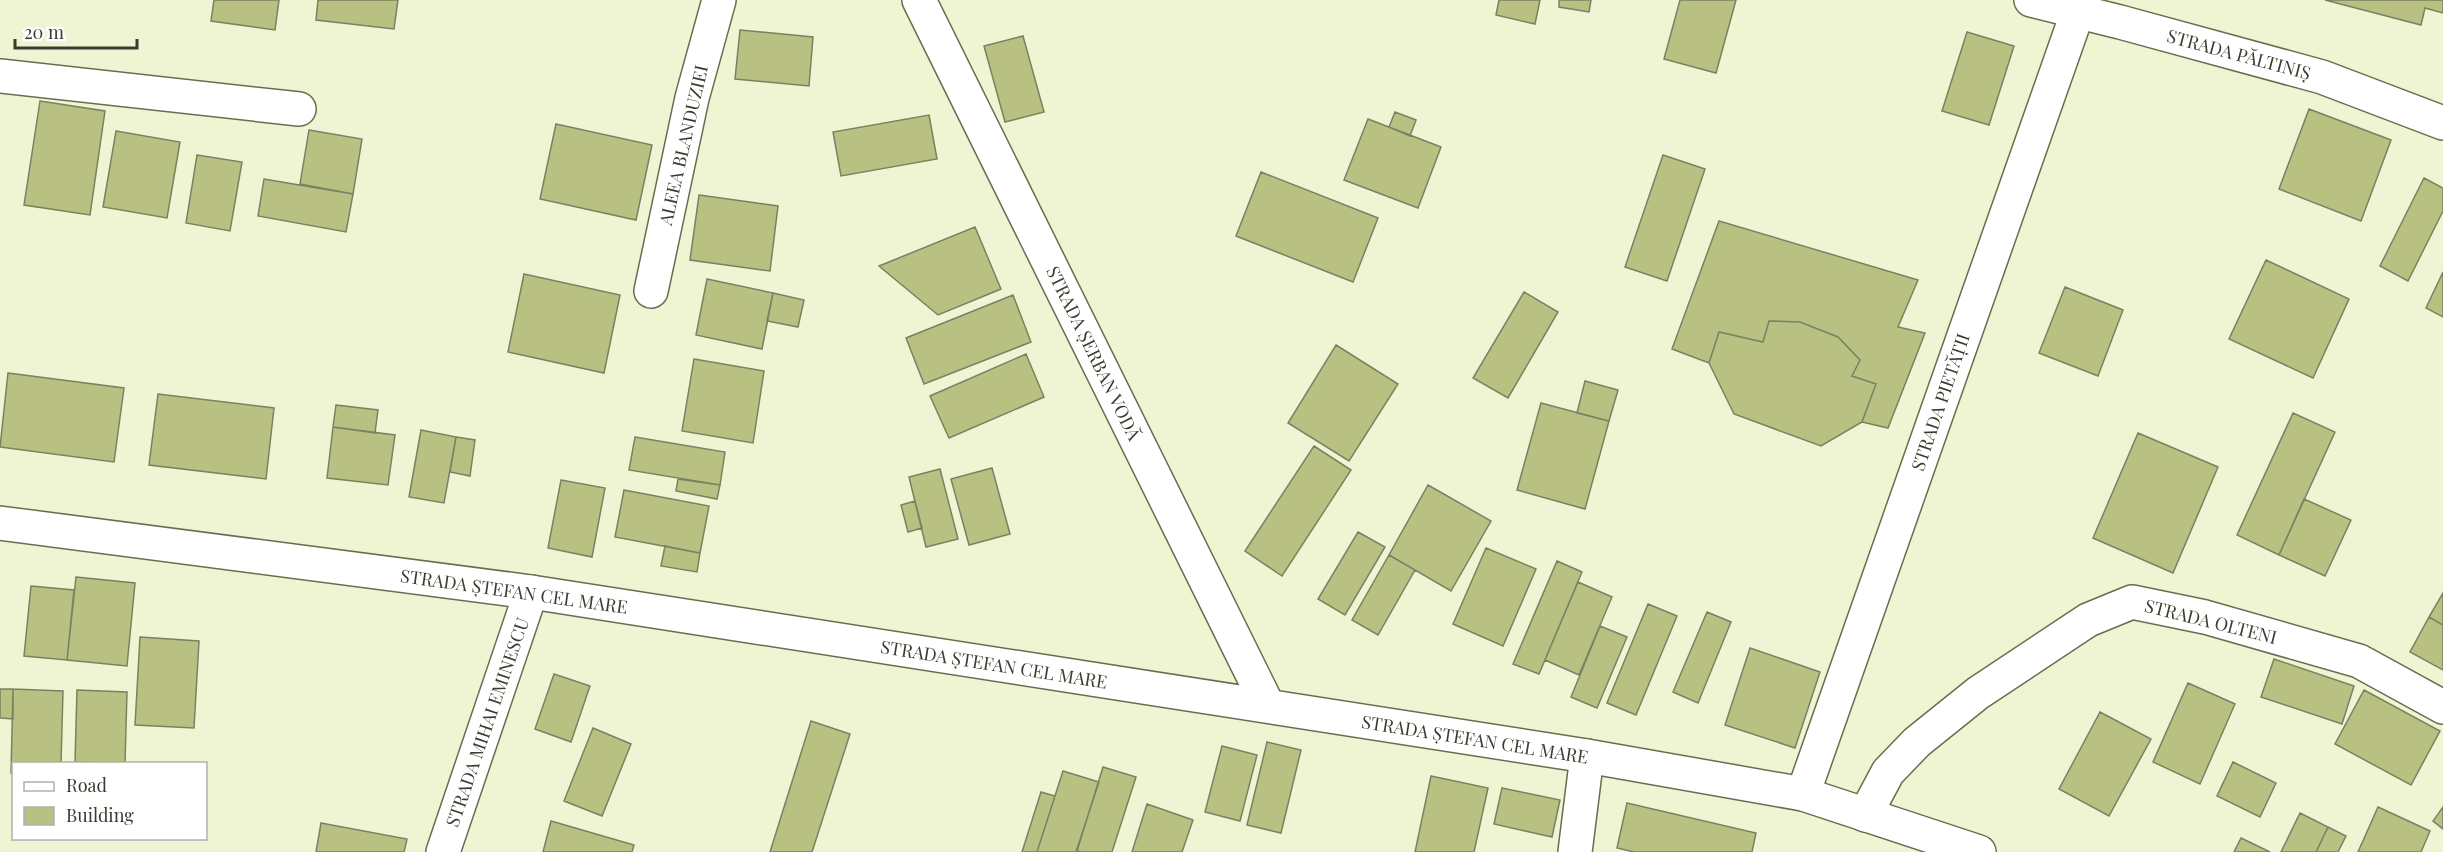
<svg xmlns="http://www.w3.org/2000/svg" width="2443" height="852" font-family="'Playfair Display',serif">
<style>
.building{fill:#b8c082;stroke:#7c8062;stroke-width:1.5}
.lines{fill:none;stroke-linecap:round;stroke-linejoin:round}
.minor-casing{stroke:#696d4f;stroke-width:36}
.tertiary-casing{stroke:#696d4f;stroke-width:36}
.minor{stroke:#fff;stroke-width:33}
.tertiary{stroke:#fff;stroke-width:33}
.labels{text-anchor:middle;dominant-baseline:central;stroke-width:4.5;stroke-linejoin:round;paint-order:stroke}
.street-label{font-size:18px;fill:#3a3c2f;stroke:#fff}
</style>
<rect width="100%" height="100%" fill="#eff4d3"/>
<path class="building" d="M214 0H279L275 30 211 21Z
M318 0H398L394 29 316 20Z
M1499 0H1540L1535 24 1496 15Z
M1559 0H1591L1589 12 1559 7Z
M1680 0H1736L1716 73 1664 59Z
M2325 0H2443V13L2425 8 2421 25Z
M740 30 813 37 809 86 735 79Z
M1967 32 2014 46 1989 125 1942 111Z
M1023 36 1044 112 1005 122 984 46Z
M40 101 105 111 90 215 24 205Z
M2309 109 2391 140 2361 221 2279 189Z
M1395 112 1416 120 1410 136 1389 127Z
M929 115 937 159 841 176 833 132Z
M1368 119 1441 147 1418 208 1344 180Z
M556 124 652 145 636 220 540 199Z
M309 130 362 139 353 194 300 184Z
M116 131 180 142 167 218 103 207Z
M197 155 242 162 230 231 186 223Z
M1663 155 1705 169 1667 281 1625 267Z
M1261 172 1378 218 1353 282 1236 236Z
M2424 178 2443 188V211L2408 281 2380 266Z
M264 179 353 194 346 232 258 216Z
M699 195 778 206 770 271 690 260Z
M1719 221 1918 280 1898 327 1925 333 1888 428 1862 422 1876 384 1852 376 1860 360 1838 337 1800 322 1769 321 1763 342 1719 332 1709 363 1672 349Z
M975 227 1001 289 938 315 879 266Z
M2266 260 2349 299 2313 378 2229 339Z
M2443 272V317L2426 308Z
M524 274 620 295 604 373 508 352Z
M707 279 773 293 762 349 696 335Z
M2065 287 2123 310 2098 376 2039 353Z
M1524 292 1558 312 1508 398 1473 378Z
M773 293 804 300 798 327 767 321Z
M1013 295 1031 342 924 384 906 338Z
M1769 321 1800 322 1838 337 1860 360 1852 376 1876 384 1862 422 1821 446 1734 414 1709 363 1719 332 1763 342Z
M1336 345 1398 384 1349 461 1288 423Z
M1026 354 1044 397 949 438 930 396Z
M694 359 764 371 753 443 682 431Z
M8 373 124 388 114 462 0 447Z
M1585 381 1618 390 1609 421 1577 413Z
M158 394 274 408 266 479 149 465Z
M1541 403 1609 421 1585 509 1517 490Z
M336 405 378 410 375 433 333 427Z
M2293 413 2335 432 2279 555 2237 535Z
M333 427 395 435 388 485 327 478Z
M421 430 456 437 444 503 409 497Z
M2138 433 2218 467 2173 573 2093 538Z
M456 437 475 440 470 476 450 472Z
M635 437 725 452 720 485 629 470Z
M1314 446 1351 470 1282 576 1245 551Z
M992 468 1010 534 969 545 951 479Z
M940 469 958 539 926 547 909 477Z
M678 479 720 485 717 499 676 491Z
M561 480 605 488 592 557 548 548Z
M1428 485 1491 521 1451 591 1389 555Z
M624 490 709 506 700 553 615 537Z
M2304 499 2351 520 2325 576 2279 555Z
M915 501 922 528 908 532 901 505Z
M1358 532 1385 547 1345 615 1318 599Z
M665 546 700 553 697 572 661 566Z
M1486 548 1536 569 1503 646 1453 624Z
M1389 555 1415 570 1378 635 1352 620Z
M1557 561 1582 572 1539 674 1513 664Z
M76 577 135 583 127 666 67 660Z
M1578 582 1612 597 1579 675 1545 660Z
M31 586 74 590 67 660 24 656Z
M2443 593V625L2429 617Z
M1648 604 1677 616 1636 715 1607 703Z
M1707 612 1731 622 1698 703 1673 692Z
M2429 617 2443 625V670L2410 652Z
M1600 626 1627 637 1597 708 1571 697Z
M140 637 199 641 194 728 135 725Z
M1750 648 1820 672 1795 748 1725 725Z
M2274 659 2354 686 2342 724 2261 697Z
M554 674 590 686 571 742 535 729Z
M2188 683 2235 704 2200 784 2153 762Z
M0 689H13V719L0 718Z
M13 689 63 691 61 764H14V773H11Z
M77 690 127 692 125 764 75 762Z
M2364 690 2440 731 2411 785 2335 744Z
M2100 712 2151 739 2109 816 2059 789Z
M811 721 850 734 812 852H770Z
M593 728 631 744 602 816 564 801Z
M1267 742 1301 750 1281 833 1247 825Z
M1222 746 1257 755 1240 821 1205 812Z
M2233 762 2276 783 2260 817 2217 796Z
M1103 767 1136 777 1112 852H1082L1077 851Z
M1063 771 1099 782 1076 852H1037Z
M1431 776 1488 788 1474 852H1415Z
M1502 788 1560 800 1552 837 1494 824Z
M1041 792 1055 796 1037 852H1022Z
M1627 803 1756 833 1752 852H1634L1617 848Z
M1147 804 1193 820 1182 852H1132Z
M2378 807 2430 831 2421 852H2358Z
M2443 807V829L2433 821Z
M2300 813 2328 827 2316 852H2281Z
M551 821 634 845 632 852H543Z
M321 823 407 839 404 852H316Z
M2328 827 2346 836 2338 852H2316Z
M2241 838 2270 852H2234Z"/>
<g class="lines">
<defs>
<path id="minor" d="M0 76 299 109
M651 291 692 98 719 0
M1803 794 2078 11
M1865 815 1888 772 1917 742 1978 693 2088 620 2132 602 2205 617 2359 661 2443 707
M443 852 531 592
M1575 852 1587 756"/>
<path id="tertiary" d="M919 0 1268 706
M2031 0 2120 22 2322 77 2443 123
M0 523 531 592 1587 756 1803 794 1979 852"/>
</defs>
<use href="#minor" class="minor-casing"/>
<use href="#tertiary" class="tertiary-casing"/>
<use href="#minor" class="minor"/>
<use href="#tertiary" class="tertiary"/>
</g>
<g class="labels">
<g class="street-label">
<text transform="translate(2239 54) rotate(15)">STRADA PĂLTINIȘ</text>
<text transform="translate(683 145) rotate(-77)">ALEEA BLANDUZIEI</text>
<text transform="translate(1094 353) rotate(64)">STRADA ȘERBAN VODĂ</text>
<text transform="translate(1940 402) rotate(-71)">STRADA PIETĂȚII</text>
<text transform="translate(514 591) rotate(8)">STRADA ȘTEFAN CEL MARE</text>
<text transform="translate(2211 621) rotate(14)">STRADA OLTENI</text>
<text transform="translate(994 664) rotate(9)">STRADA ȘTEFAN CEL MARE</text>
<text transform="translate(487 722) rotate(-71)">STRADA MIHAI EMINESCU</text>
<text transform="translate(1475 739) rotate(9)">STRADA ȘTEFAN CEL MARE</text>
</g>
</g>
<rect x="12" y="762" width="195" height="78" fill="#ffffff" stroke="#b0b1ac" stroke-width="1.5"/>
<rect x="24" y="782" width="30" height="9" fill="#ffffff" stroke="#b0b1ac" stroke-width="1.5"/>
<text x="66" y="792" font-size="18" fill="#3a3c2f">Road</text>
<rect x="24" y="807" width="30" height="18" fill="#b8c082" stroke="#b0b1ac" stroke-width="1.5"/>
<text x="66" y="822" font-size="18" fill="#3a3c2f">Building</text>
<path d="M15 39v9h122v-9" fill="none" stroke="#3a3c2f" stroke-width="3"/>
<text x="24" y="39" font-size="18" fill="#3a3c2f" stroke="#ffffff" stroke-width="4.5" paint-order="stroke">20 m</text>
</svg>
